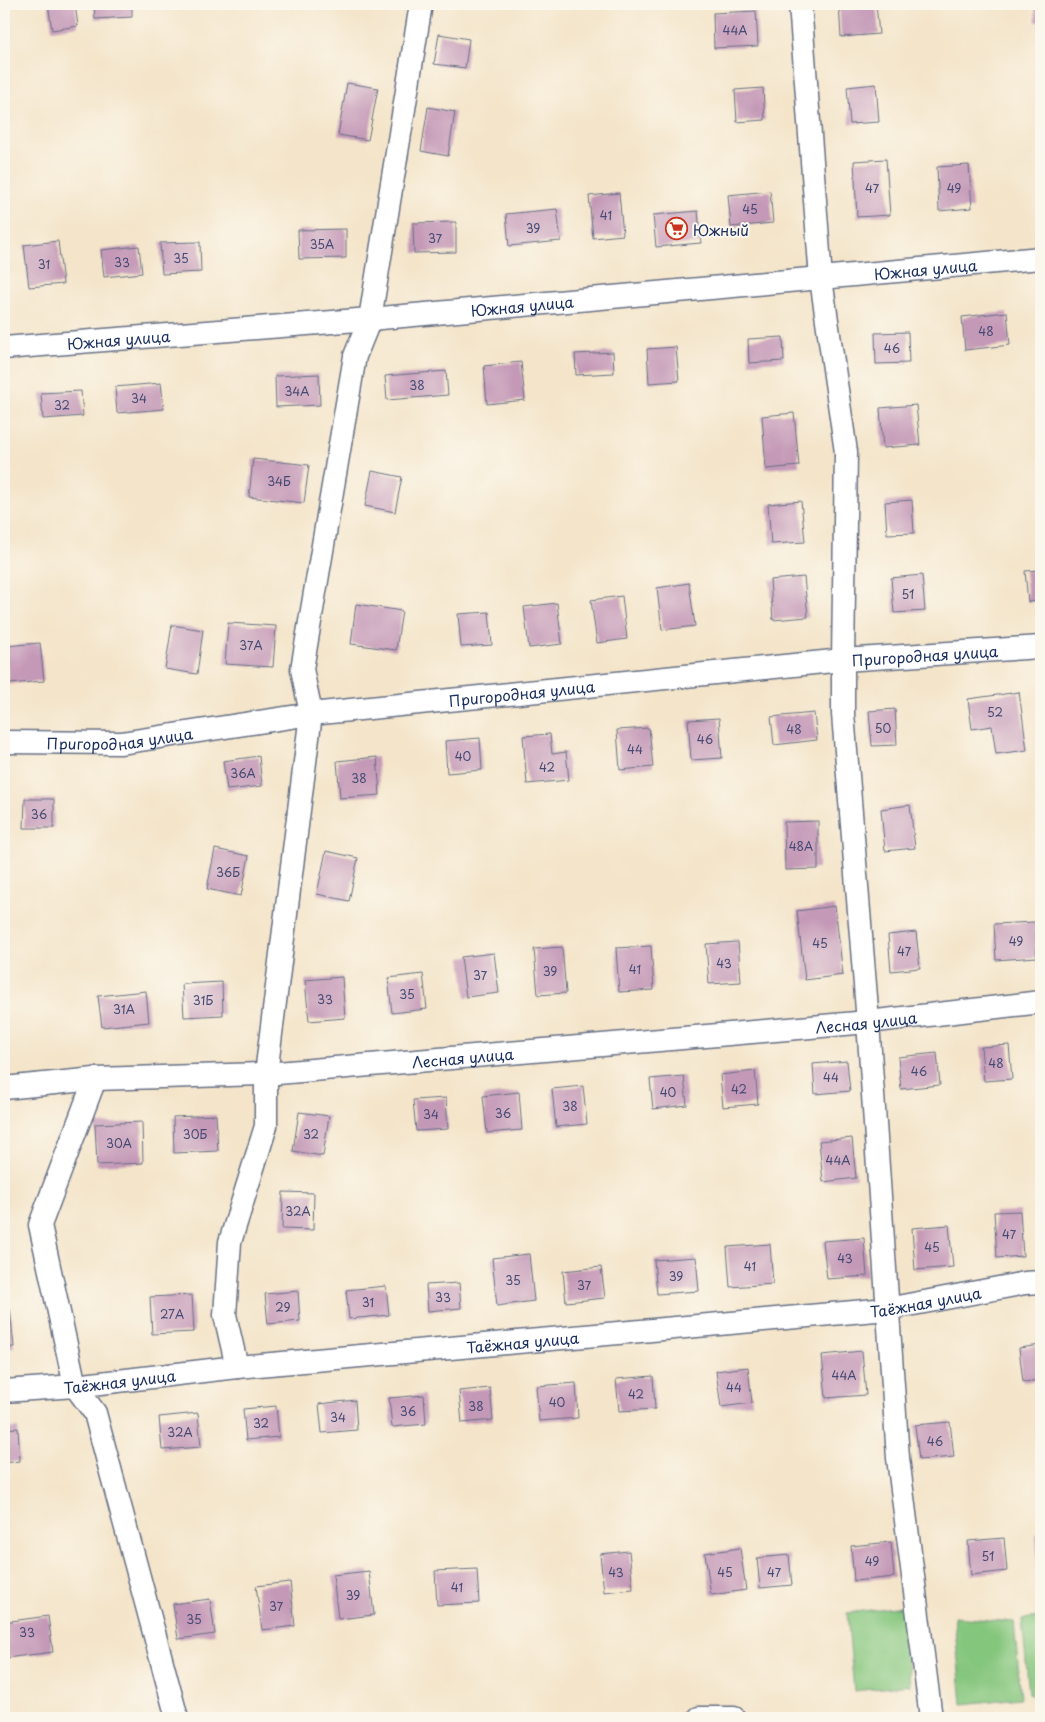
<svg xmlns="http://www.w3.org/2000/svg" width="1045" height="1722" font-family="'Playpen Sans',sans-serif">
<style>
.green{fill:#85c67d;stroke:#507a6e}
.building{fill:#c499b7}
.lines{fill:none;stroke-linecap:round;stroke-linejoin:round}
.minor-casing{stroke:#676f84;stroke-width:25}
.minor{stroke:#fff;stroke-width:22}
.labels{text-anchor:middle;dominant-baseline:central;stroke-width:4;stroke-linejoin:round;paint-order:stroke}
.number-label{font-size:12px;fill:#454a74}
.poi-label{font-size:15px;fill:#1b2f5e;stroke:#fbf7ec;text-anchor:start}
.street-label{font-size:15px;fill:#1b2f5e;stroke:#fbf7ec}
</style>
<rect width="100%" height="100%" fill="#fbf7ec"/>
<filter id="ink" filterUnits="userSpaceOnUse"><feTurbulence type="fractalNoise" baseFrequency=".02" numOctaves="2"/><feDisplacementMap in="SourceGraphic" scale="10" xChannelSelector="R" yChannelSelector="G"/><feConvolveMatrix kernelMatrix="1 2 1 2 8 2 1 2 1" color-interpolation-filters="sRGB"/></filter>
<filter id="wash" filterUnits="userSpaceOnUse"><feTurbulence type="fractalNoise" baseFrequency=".0096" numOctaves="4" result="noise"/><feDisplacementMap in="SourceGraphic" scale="20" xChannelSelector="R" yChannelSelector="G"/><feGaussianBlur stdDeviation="1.12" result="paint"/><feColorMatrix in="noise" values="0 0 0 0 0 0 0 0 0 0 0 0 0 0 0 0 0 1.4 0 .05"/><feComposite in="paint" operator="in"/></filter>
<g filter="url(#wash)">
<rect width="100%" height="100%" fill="#f4e5ca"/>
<path class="green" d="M903 1606 910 1685 854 1691 847 1613Z
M954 1617 1014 1622 1021 1698 962 1704Z
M1041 1617V1692L1029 1694 1022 1619Z"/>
<g id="blocks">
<path class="building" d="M48 4H75L78 26 52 30Z
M94 4H132V17L95 19Z
M839 4H876L879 34 841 37Z
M1035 4H1041V21L1036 22Z
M756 11 758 46 714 48 713 13Z
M439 34 469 39 465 68 434 64Z
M347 83 378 88 368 140 338 135Z
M876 84 879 122 850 124 847 87Z
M763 88 765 120 737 122 735 90Z
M428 107 455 112 448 156 421 151Z
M886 159 890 215 857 217 854 161Z
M969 165 972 208 939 211 937 167Z
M770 191 773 223 731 227 728 195Z
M619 193 623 235 593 238 589 196Z
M557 209 561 241 509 246 506 214Z
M698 211 701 243 656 247 653 215Z
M456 222V252L414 253 413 223Z
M346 229V258L299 259 298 230Z
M58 241 63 284 29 287 24 245Z
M200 242 201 272 162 274 160 243Z
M139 246 142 273 104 277 101 250Z
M1007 312 1010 345 965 350 962 317Z
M908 332 909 363 876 364 875 333Z
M783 337 784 361 749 363 748 339Z
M676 347 679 381 649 383 647 349Z
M613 352 614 373 576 375 575 354Z
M521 362 525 400 487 404 484 366Z
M446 371 448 395 387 400 385 376Z
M319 374 320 405 276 407 275 376Z
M161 383 164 409 117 413 115 387Z
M81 391 83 416 43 419 41 393Z
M916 405 920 445 883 448 880 408Z
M794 413 799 466 766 469 762 416Z
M253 459 309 465 304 503 249 497Z
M372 471 402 477 395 512 365 506Z
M912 500 914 533 887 534 885 502Z
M801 501 805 542 771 544 768 504Z
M1041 570V601L1028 602 1025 571Z
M922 575 925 611 894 613 891 578Z
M804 577 808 617 773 620 770 580Z
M689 583 695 626 662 630 657 588Z
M622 596 627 639 597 643 591 600Z
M557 603 562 644 529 648 524 607Z
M356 604 402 611 396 650 351 644Z
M489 612 492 645 461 647 458 614Z
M228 623 276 626 273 667 225 664Z
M172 625 203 630 197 674 165 669Z
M40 643 44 681 9 684 5 646Z
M1019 692 1027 750 996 754 992 726 972 729 968 699Z
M895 709 897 745 872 746 869 711Z
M814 713 817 740 774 745 771 717Z
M719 718 722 758 691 760 688 720Z
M649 728 653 767 620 770 617 730Z
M550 734 552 754 566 752 569 780 527 784 523 736Z
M480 738 482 770 447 773 445 741Z
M259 756 262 786 227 790 223 761Z
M377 757 380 795 340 798 337 761Z
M25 799H54V828H24Z
M910 805 915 848 885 851 881 809Z
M818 821V869L785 870 784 822Z
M215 849 249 856 241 896 207 889Z
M326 851 358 858 349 901 317 894Z
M835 906 843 975 805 980 797 911Z
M1035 922 1037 957 996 960 994 924Z
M916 932 920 968 891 971 888 935Z
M738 942 741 982 709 984 706 944Z
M651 946 654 990 619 992 616 948Z
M562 947 566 993 538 995 534 949Z
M494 953 499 993 466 997 461 957Z
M423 974 427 1009 392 1013 388 978Z
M342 977 345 1018 309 1021 305 980Z
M222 982 223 1015 184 1017 182 984Z
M146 991 149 1022 102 1027 98 996Z
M1009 1045 1012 1079 984 1081 981 1047Z
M937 1053 940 1085 901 1089 898 1057Z
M847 1061 850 1091 815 1094 813 1064Z
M755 1071 758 1104 723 1107 720 1075Z
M684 1076 687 1105 653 1109 650 1079Z
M583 1086 587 1124 556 1127 552 1089Z
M519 1092 522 1130 487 1133 483 1096Z
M446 1098 448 1129 416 1131 413 1100Z
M299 1112 329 1116 323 1156 293 1151Z
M216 1115 218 1151 174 1153 173 1117Z
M142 1122 143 1163 97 1165 95 1124Z
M852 1138 856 1178 823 1182 819 1141Z
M283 1192 314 1193 313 1230 282 1229Z
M1020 1211 1023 1256 997 1258 994 1212Z
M949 1225 953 1267 915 1270 912 1228Z
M864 1238 867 1276 827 1279 823 1241Z
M770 1244 773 1284 730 1287 727 1247Z
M529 1254 534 1301 497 1306 492 1258Z
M696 1257 699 1291 657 1294 654 1260Z
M601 1267 605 1298 566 1302 563 1271Z
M459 1283 461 1308 428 1311 426 1285Z
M386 1286 389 1315 349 1319 346 1290Z
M298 1291 300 1321 268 1324 265 1294Z
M192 1295 194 1332 152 1334 150 1297Z
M4 1309H10L14 1347 4 1348Z
M1041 1345V1380L1023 1382 1019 1348Z
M862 1351 866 1395 826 1398 822 1355Z
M748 1367 752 1403 721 1407 716 1371Z
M653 1376 655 1409 619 1411 616 1379Z
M576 1383 578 1418 539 1421 536 1386Z
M490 1388 493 1420 462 1423 459 1391Z
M424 1395 426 1424 392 1427 389 1398Z
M355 1400 357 1430 322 1433 319 1404Z
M276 1406 279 1437 246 1440 243 1409Z
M198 1413 201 1447 162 1450 159 1417Z
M950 1422 954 1457 919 1460 915 1425Z
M18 1428 20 1461 4 1463V1429Z
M1036 1534H1041V1570H1038Z
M1004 1538 1007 1571 971 1575 968 1541Z
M891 1542 894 1577 854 1581 851 1546Z
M740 1548 746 1590 711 1595 705 1553Z
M629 1551 633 1589 604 1592 600 1554Z
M789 1555 792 1585 760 1588 757 1558Z
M477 1569 479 1603 437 1605 435 1571Z
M369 1571 374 1615 338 1619 333 1575Z
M290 1582 295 1626 262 1630 256 1586Z
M210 1599 215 1634 178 1639 173 1604Z
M48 1616 53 1652 6 1658 4 1622Z"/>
</g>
</g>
<g filter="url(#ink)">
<use href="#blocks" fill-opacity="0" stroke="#676f84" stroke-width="1"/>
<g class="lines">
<defs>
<g id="minor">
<path d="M800 4 821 279 846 452 843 660V714L868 1022 898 1458 931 1718"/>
<path id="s1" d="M4 348 370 319 1041 258"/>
<path id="s2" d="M4 742 121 743 311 714 843 660 1041 647"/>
<path d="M95 1079 40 1225 75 1386 95 1413 177 1718"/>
<path id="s3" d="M4 1088 95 1079 266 1074 868 1022 1041 1002"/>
<path d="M237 1367 225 1315 230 1242 266 1126V1074L311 714 302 669 355 356 370 319 421 4"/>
<path id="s4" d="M4 1391 75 1386 237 1367 887 1309 1025 1283 1041 1282"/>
<path d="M699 1718H734"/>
</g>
</defs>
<use href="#minor" class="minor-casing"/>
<use href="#minor" class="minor"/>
</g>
</g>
<defs>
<symbol id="supermarket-ring" viewBox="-11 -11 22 22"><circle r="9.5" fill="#fbf7ec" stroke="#c8321e" stroke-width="1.5"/><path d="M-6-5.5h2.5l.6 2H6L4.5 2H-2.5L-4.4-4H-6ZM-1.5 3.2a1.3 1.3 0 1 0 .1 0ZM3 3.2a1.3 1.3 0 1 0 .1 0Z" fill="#c8321e"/></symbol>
</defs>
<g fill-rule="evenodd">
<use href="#supermarket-ring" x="664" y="216" width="25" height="25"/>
</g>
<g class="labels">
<g class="number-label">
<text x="735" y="30">44А</text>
<text x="872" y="188">47</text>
<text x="954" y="188">49</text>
<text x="750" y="209">45</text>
<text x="606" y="215">41</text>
<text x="533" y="228">39</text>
<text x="435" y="238">37</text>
<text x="322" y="244">35А</text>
<text x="181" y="258">35</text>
<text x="122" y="262">33</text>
<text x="44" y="264">31</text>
<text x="986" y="331">48</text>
<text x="892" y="348">46</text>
<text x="417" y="385">38</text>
<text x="297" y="391">34А</text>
<text x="139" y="398">34</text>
<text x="62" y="405">32</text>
<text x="279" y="481">34Б</text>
<text x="908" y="594">51</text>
<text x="251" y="645">37А</text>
<text x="995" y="712">52</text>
<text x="883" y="728">50</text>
<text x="794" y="729">48</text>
<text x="705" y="739">46</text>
<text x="635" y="749">44</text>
<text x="463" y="756">40</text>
<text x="547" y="767">42</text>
<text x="243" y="773">36А</text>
<text x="359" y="778">38</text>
<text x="39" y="814">36</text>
<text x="801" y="846">48А</text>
<text x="228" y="872">36Б</text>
<text x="1016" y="941">49</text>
<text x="820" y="943">45</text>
<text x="904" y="951">47</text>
<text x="724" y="963">43</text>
<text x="635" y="969">41</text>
<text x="550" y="971">39</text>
<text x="480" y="975">37</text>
<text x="407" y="994">35</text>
<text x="325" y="999">33</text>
<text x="203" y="1000">31Б</text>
<text x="124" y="1009">31А</text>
<text x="996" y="1063">48</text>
<text x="919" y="1071">46</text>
<text x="831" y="1077">44</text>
<text x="739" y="1089">42</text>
<text x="668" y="1092">40</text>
<text x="570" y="1106">38</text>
<text x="503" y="1113">36</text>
<text x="431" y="1114">34</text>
<text x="195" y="1134">30Б</text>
<text x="311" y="1134">32</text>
<text x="119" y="1143">30А</text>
<text x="838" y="1160">44А</text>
<text x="298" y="1211">32А</text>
<text x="1009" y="1234">47</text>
<text x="932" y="1247">45</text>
<text x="845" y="1258">43</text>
<text x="750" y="1266">41</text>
<text x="676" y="1276">39</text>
<text x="513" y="1280">35</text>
<text x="584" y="1285">37</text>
<text x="443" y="1297">33</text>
<text x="368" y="1302">31</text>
<text x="283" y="1307">29</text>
<text x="172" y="1314">27А</text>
<text x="844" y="1375">44А</text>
<text x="734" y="1387">44</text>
<text x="636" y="1394">42</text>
<text x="557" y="1402">40</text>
<text x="476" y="1406">38</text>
<text x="408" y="1411">36</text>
<text x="338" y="1417">34</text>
<text x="261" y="1423">32</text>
<text x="180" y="1432">32А</text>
<text x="935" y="1441">46</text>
<text x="988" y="1556">51</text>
<text x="872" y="1561">49</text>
<text x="616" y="1572">43</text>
<text x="725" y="1572">45</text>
<text x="774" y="1572">47</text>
<text x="457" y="1587">41</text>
<text x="353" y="1595">39</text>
<text x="276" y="1606">37</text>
<text x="194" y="1619">35</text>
<text x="27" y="1632">33</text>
</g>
<g class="poi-label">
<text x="693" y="229">Южный</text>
</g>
<g class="street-label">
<text stroke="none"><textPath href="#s1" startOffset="925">Южная улица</textPath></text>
<text stroke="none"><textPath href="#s1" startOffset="520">Южная улица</textPath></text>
<text stroke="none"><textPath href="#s1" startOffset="115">Южная улица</textPath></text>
<text stroke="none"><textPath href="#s2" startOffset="926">Пригородная улица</textPath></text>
<text stroke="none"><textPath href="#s2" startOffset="521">Пригородная улица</textPath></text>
<text stroke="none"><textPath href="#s2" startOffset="116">Пригородная улица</textPath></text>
<text stroke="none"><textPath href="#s3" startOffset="865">Лесная улица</textPath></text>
<text stroke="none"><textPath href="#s3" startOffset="460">Лесная улица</textPath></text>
<text stroke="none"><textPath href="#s4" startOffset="926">Таёжная улица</textPath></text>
<text stroke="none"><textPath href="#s4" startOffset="521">Таёжная улица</textPath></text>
<text stroke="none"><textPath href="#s4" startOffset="116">Таёжная улица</textPath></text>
</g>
</g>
<rect width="1045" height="1722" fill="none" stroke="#fbf7ec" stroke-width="20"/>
</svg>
